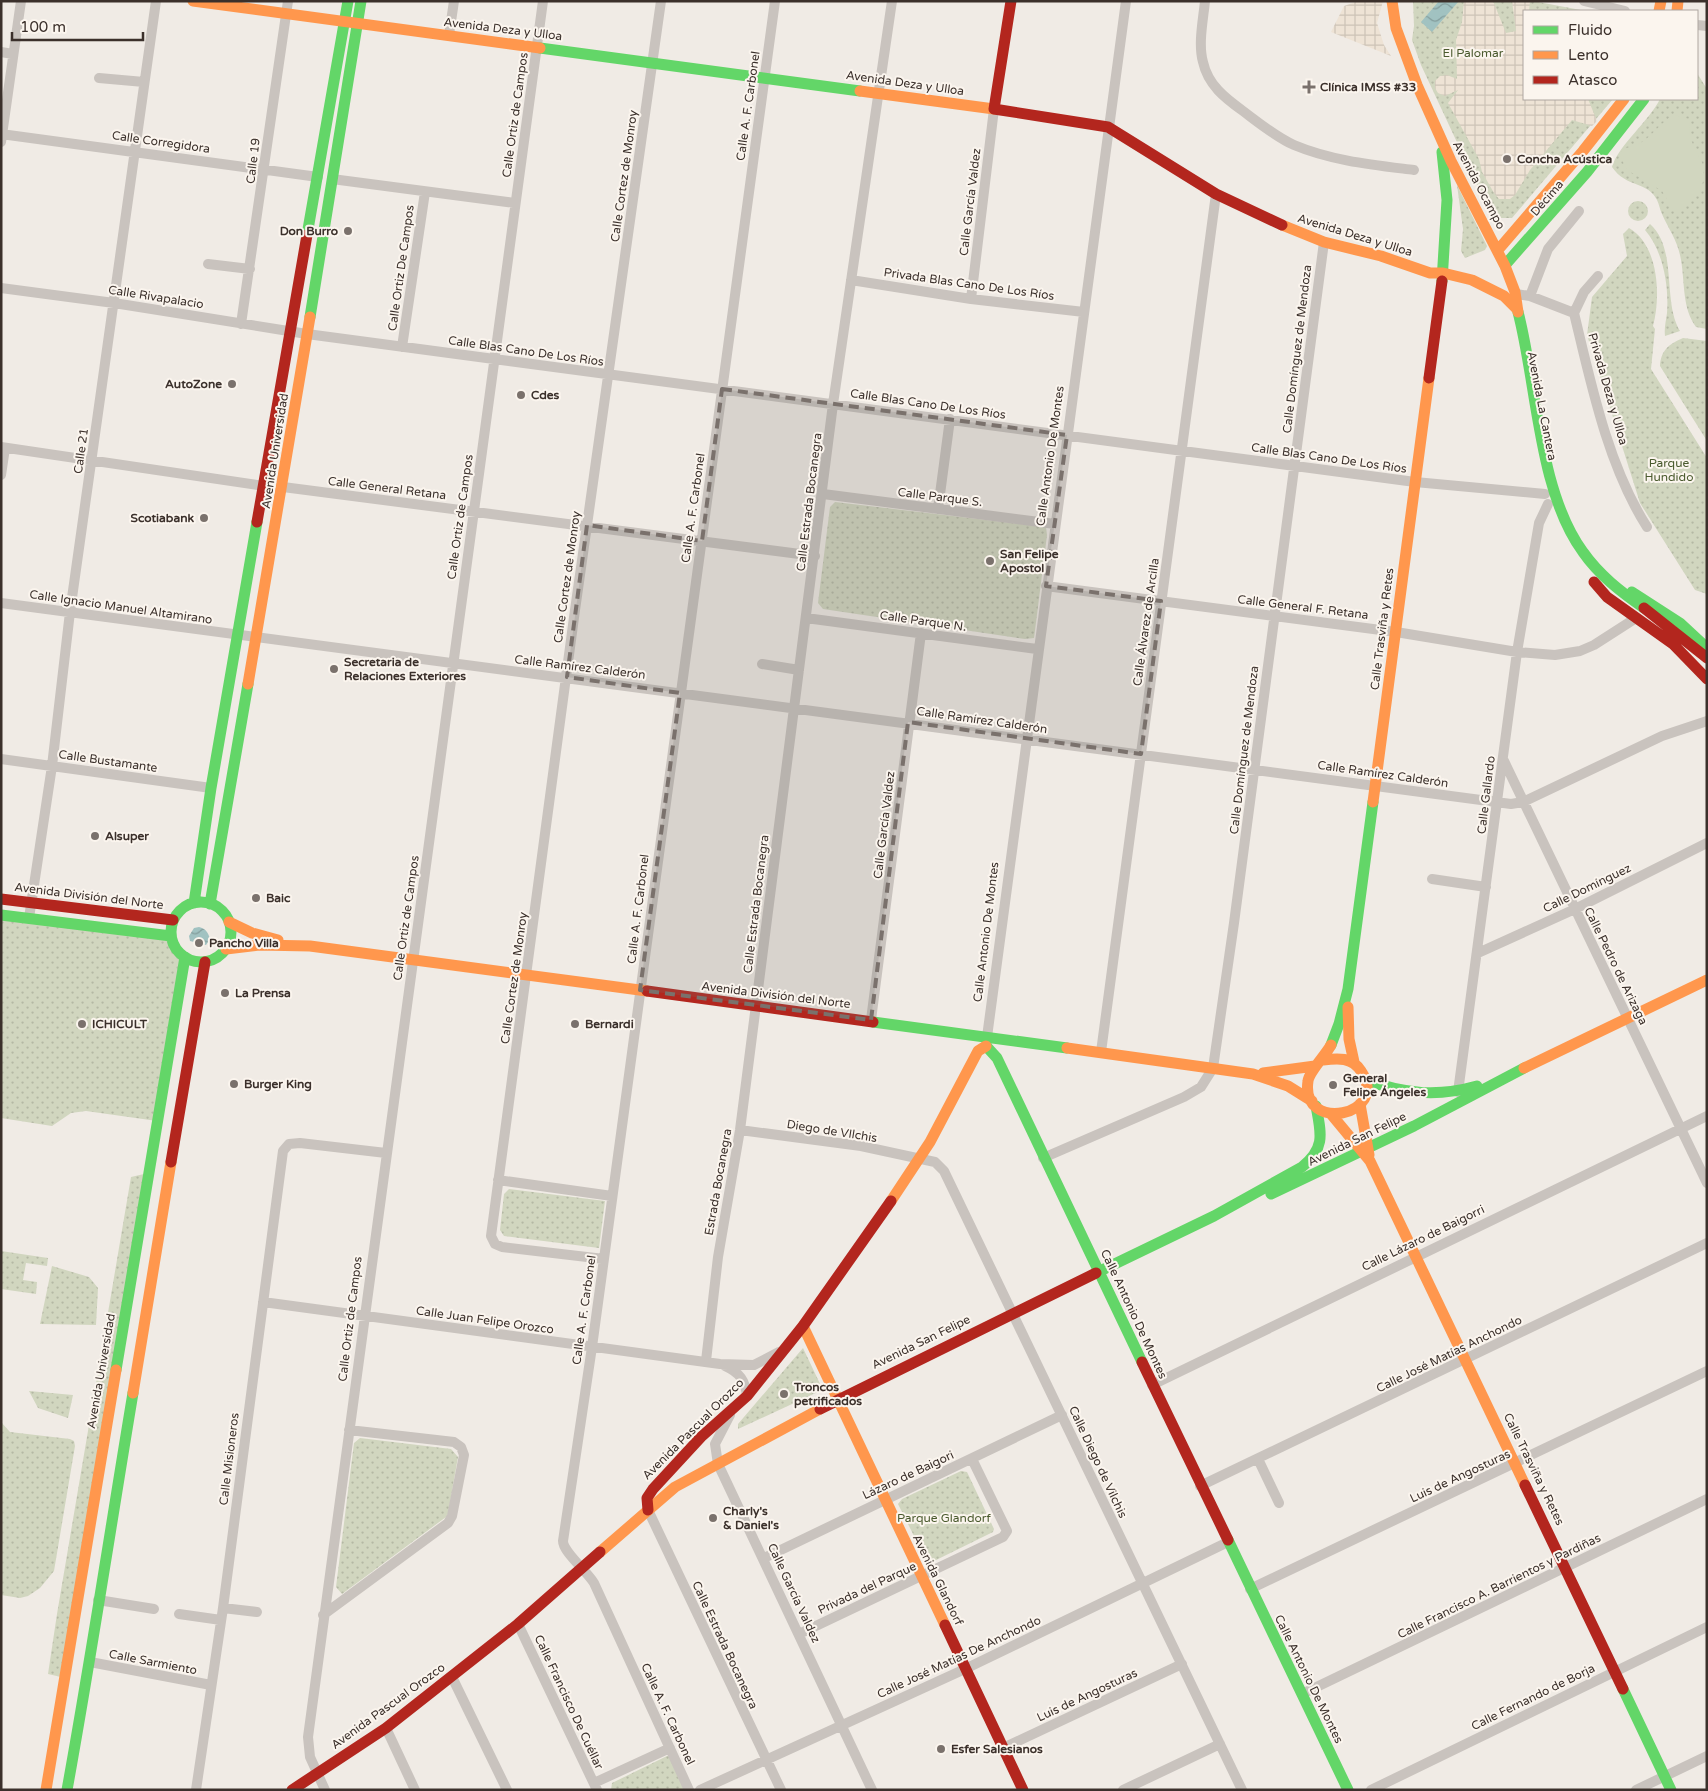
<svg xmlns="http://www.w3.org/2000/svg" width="1708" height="1791" font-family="'Varela Round',sans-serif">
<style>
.green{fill:url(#green-dots)}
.pitch{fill:#d1d6bf}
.plaza{fill:url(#plaza-grid)}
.water{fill:url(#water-waves)}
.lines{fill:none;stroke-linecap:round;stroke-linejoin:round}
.street{stroke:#c9c3be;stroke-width:10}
.fast{stroke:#63d668;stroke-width:11}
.slow{stroke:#ff974d;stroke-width:11}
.jam{stroke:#b3261e;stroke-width:11}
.marked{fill:#7a716c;fill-opacity:0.2;stroke:#7a716c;stroke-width:4;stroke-dasharray:10 6;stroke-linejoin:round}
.poi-dot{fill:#7a716c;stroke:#fbf5ee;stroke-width:2}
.labels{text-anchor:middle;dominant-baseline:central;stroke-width:4;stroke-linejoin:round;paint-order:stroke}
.street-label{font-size:12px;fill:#3b302b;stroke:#fbf5ee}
.park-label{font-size:12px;fill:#4a5a2e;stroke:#fbf5ee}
.poi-label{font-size:12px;font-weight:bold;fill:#3b302b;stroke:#fbf5ee;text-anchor:start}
</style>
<defs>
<pattern id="green-dots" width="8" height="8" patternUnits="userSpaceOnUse" patternTransform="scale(1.25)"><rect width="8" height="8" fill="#d1d6bf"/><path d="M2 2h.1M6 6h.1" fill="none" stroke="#b4b8a4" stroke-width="1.8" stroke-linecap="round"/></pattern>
<pattern id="plaza-grid" width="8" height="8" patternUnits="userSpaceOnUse" patternTransform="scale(1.25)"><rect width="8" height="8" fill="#eee3d5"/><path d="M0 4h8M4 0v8" fill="none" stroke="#cdc3b7"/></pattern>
<pattern id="water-waves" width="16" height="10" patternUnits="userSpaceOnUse" patternTransform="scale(1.25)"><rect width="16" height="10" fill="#a1c2c1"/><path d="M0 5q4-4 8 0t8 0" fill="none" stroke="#849e9d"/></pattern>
</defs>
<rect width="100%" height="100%" fill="#f0ebe5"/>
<path class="green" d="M1413 1H1533L1586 11H1524V99H1613L1512 218H1495L1489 211 1421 65 1412 40 1414 26Z
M1697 73 1707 89V329L1696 327C1682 308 1685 283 1681 260 1678 241 1669 230 1662 214 1660 210 1659 204 1657 200 1648 181 1626 188 1612 167 1618 146 1649 121 1660 99H1697Z
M1457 185 1487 246 1485 250 1465 258 1461 251 1463 229Z
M1628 211a10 10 0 1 1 20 0a10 10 0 1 1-20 0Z
M1650 224C1678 249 1662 301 1680 331L1665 336C1664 328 1666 321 1667 313 1669 285 1663 251 1645 230Z
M1629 228C1659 245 1661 297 1653 326L1655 329 1651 369 1707 458V594L1695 590 1640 503 1587 335 1592 297 1627 256 1623 234Z
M1683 338 1707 341V441L1660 366C1661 350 1669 344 1683 338Z
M835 502 1046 527 1047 535 1034 638 1025 639 823 609 818 603 830 507Z
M1 915 171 936 174 944 185 957 157 1121 86 1111 71 1113 52 1126 1 1118Z
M144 1174 61 1677 48 1674 57 1614 131 1177Z
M509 1189 605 1201 599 1248 504 1236 500 1230 504 1194Z
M1 1251 48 1258 47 1266 26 1263 23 1280 37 1282 36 1294 1 1289Z
M52 1266 89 1277 98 1288 96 1325 40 1324Z
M803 1348 822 1388 820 1391 738 1429V1424Z
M29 1391 73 1395 68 1418 38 1408Z
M1 1422 10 1432 70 1439 74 1441 75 1446 54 1571 40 1588 28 1596 20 1598 1 1595Z
M360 1438 451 1449 458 1457 448 1514 446 1517 342 1594 336 1587 354 1443Z
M961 1471 967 1472 994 1529 993 1532 928 1564 898 1504 902 1499Z
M667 1756H670L687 1790H611L612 1783Z"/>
<path class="pitch" d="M1674 115 1689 119 1690 138 1703 165 1704 178 1700 192 1676 214 1662 191 1627 170 1619 154C1625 147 1628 148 1636 145 1650 140 1660 122 1674 115Z"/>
<path class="plaza" d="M1358 1H1383L1377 23 1384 45 1391 56 1331 32 1344 6Z
M1464 1H1493L1506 33 1516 31 1512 1H1530L1529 11H1524V99H1588L1597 121 1592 126 1572 120 1530 170 1515 195 1510 199H1499L1494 193 1482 172 1479 159 1448 103 1458 90 1445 96 1438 93 1435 88V81L1440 76 1447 75 1457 79 1456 40 1462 22Z"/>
<path class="water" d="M1439 1H1459L1432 32 1421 22Z
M199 927C206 929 208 932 210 939L206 945 190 941 189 936 194 928Z"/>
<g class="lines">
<path class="street" d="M1205 1C1203 21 1198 44 1203 62 1208 85 1225 98 1243 111 1259 123 1276 137 1294 145 1332 161 1374 165 1414 170
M1584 1 1625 11
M1697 25 1707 26
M449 35 454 1
M1 52 13 54
M99 78 144 82
M1 134 318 177
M1 142 21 1
M332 179 515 203
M208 264 250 269
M851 280 971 299 1084 312
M1 288 114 303 307 334 1415 482 1545 494
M1516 294 1530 296 1574 313C1591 384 1608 466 1647 527
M1530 296 1548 249 1579 211
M971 299 994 109
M1574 313 1584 292 1598 276
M241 324 288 1
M402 347 425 192
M1 447 264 486
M1 475 5 448
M283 487 815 556
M823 494 1055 524
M938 509 950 419
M1046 586 1396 632 1517 652 1555 655 1580 651 1594 645 1636 618
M1 603 1511 804 1523 802 1662 736 1707 721
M806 618 1037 649
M762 664 799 670
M1 759 211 788
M1504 761 1707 1183
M1432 879 1486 887
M29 918 52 766 70 612 156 1
M1478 953 1575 909 1707 843
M871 1020 921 633
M987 1037 1126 1
M1101 1052 1216 194
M1458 1092 1517 652 1539 523 1548 504
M740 1130 861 1146 935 1162 944 1171 1242 1790
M1043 1158 1184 1097 1201 1087 1213 1068 1234 923 1324 242
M498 1180 612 1196
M604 1259 502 1247 495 1244 491 1236 575 610 661 1
M263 1302 720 1364 754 1365 779 1352
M706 1361 718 1257 740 1130 833 404 892 1
M725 1366C740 1373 745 1380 747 1396
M1152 1385 1707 1116
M730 1415 715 1444 718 1464 872 1790
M1258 1459 1279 1503
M1200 1486 1707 1243
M648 1510 781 1790
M764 1558 1062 1415
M1250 1589 1707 1371
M98 1600 154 1609
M223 1608 257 1612
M179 1614 221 1620
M323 1615 448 1523 452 1516 464 1455 461 1447 454 1442 349 1430
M518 1624 597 1790
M799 1634 1003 1537 1007 1531 972 1459
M90 1662 211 1685
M452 1677 507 1790
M1302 1694 1707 1499
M386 1728 415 1790
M1003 1748 1182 1664
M594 1783 670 1748
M196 1790 223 1608 283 1151 289 1144 300 1143 386 1153
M325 1790 310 1757 308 1737 543 1
M689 1790 594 1583C586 1570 563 1552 563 1541L592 1347 775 1
M700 1790 965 1669 1228 1542
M1123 1790 1220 1744
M1371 1790 1707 1627
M1636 1790 1707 1756"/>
<path class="fast" d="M540 48 860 91
M1442 152 1447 200 1442 281
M307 235 348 1
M1505 265 1587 172 1644 99
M1518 312C1537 384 1538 491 1583 552 1599 575 1621 592 1644 608
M310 317 361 1
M1632 592 1680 623 1707 648
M171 932a30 30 0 1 1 60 0a30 30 0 1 1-60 0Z
M194 903 211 788 257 522
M210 904 248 684
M1 915 171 936
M873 1022 1067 1048
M1331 1045 1339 1024 1348 989 1373 802
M986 1046 997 1058 1142 1362
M1366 1080C1404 1094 1438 1097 1477 1086
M1271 1194 1414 1126 1524 1068
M1096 1273 1214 1216 1302 1167C1326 1148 1321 1133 1316 1106
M116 1370 185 957
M1228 1540 1348 1790
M1623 1689 1671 1790
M67 1790C91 1658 111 1525 133 1393"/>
<path class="slow" d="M193 1 540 48
M1392 1 1396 28 1417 85 1451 161 1505 266 1515 292 1518 312
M1659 11 1661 1
M1677 11 1678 1
M860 91 994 109
M1282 225 1324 242 1381 256 1430 273H1443L1472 280 1504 296 1517 309
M1498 250 1583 151 1624 99
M248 684 310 317
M1373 802 1429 378
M229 922 252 933 278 940
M226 949 259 945 310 946 647 991
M1348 1007 1349 1039 1354 1062
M1067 1048 1253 1074 1288 1086 1312 1101
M1323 1060C1338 1058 1352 1057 1361 1071 1391 1116 1300 1134 1308 1081 1309 1072 1325 1056 1331 1045
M1524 1068 1707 980
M1263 1073 1315 1066
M1360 1104 1369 1155
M1331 1114 1370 1161 1525 1485
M891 1201 930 1142 978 1051 986 1046
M803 1326 945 1625
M133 1393 171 1162
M600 1552 675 1487 820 1409
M46 1790 116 1370"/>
<path class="jam" d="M1011 1 994 109 1108 127 1216 194 1282 225
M1429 378 1442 281
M257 522 307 235
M1594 582 1607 597 1673 644 1707 679
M1644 608 1707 658
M1 899 173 920
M647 991 873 1022
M171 1162 205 962
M1142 1362 1228 1540
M820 1409 1096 1273
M1525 1485 1623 1689
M648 1510 647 1498 653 1489 701 1437 747 1396 803 1326 891 1201
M945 1625 1023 1790
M292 1790 386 1728 518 1624 600 1552"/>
</g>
<path class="marked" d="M722 389 1067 435 1046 586 1161 601 1141 754 908 722 871 1020 640 990 680 693 567 677 587 525 702 541Z"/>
<g class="poi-dot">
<path d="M1306.5 79.5h5v5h5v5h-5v5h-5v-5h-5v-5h5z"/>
<circle cx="1507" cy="159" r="5"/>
<circle cx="348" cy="231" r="5"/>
<circle cx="232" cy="384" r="5"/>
<circle cx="521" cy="395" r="5"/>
<circle cx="204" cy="518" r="5"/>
<circle cx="990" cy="561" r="5"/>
<circle cx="334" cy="669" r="5"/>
<circle cx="95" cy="836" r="5"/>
<circle cx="256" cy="898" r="5"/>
<circle cx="199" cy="943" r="5"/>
<circle cx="225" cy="993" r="5"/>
<circle cx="82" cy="1024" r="5"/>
<circle cx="575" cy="1024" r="5"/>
<circle cx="234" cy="1084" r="5"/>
<circle cx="1333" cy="1085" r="5"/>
<circle cx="784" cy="1394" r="5"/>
<circle cx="713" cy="1518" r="5"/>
<circle cx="941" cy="1749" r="5"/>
</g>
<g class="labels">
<g class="street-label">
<text transform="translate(503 29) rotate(7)">Avenida Deza y Ulloa</text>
<text transform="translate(905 83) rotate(8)">Avenida Deza y Ulloa</text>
<text transform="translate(748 106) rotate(-82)">Calle A. F. Carbonel</text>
<text transform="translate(515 115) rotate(-82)">Calle Ortiz de Campos</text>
<text transform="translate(161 142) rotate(8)">Calle Corregidora</text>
<text transform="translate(253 161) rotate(-83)">Calle 19</text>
<text transform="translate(624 176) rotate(-82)">Calle Cortez de Monroy</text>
<text transform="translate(1479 185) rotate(62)">Avenida Ocampo</text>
<text transform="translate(1547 198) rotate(-49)">Décima</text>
<text transform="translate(970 202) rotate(-83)">Calle García Valdez</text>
<text transform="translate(1355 235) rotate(17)">Avenida Deza y Ulloa</text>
<text transform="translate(401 268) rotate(-82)">Calle Ortiz De Campos</text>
<text transform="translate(969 284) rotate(8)">Privada Blas Cano De Los Ríos</text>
<text transform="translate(156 297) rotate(9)">Calle Rivapalacio</text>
<text transform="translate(1297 349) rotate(-83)">Calle Domínguez de Mendoza</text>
<text transform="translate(526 351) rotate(8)">Calle Blas Cano De Los Ríos</text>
<text transform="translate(1608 389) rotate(74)">Privada Deza y Ulloa</text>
<text transform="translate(928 404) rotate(8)">Calle Blas Cano De Los Ríos</text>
<text transform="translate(1542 406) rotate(79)">Avenida La Cantera</text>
<text transform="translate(81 451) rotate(-82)">Calle 21</text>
<text transform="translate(275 451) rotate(-81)">Avenida Universidad</text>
<text transform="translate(1050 456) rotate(-82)">Calle Antonio De Montes</text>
<text transform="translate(1329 458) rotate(8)">Calle Blas Cano De Los Ríos</text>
<text transform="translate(387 488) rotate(7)">Calle General Retana</text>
<text transform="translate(940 497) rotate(7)">Calle Parque S.</text>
<text transform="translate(809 502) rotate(-83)">Calle Estrada Bocanegra</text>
<text transform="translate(693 508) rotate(-82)">Calle A. F. Carbonel</text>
<text transform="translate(460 517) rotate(-82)">Calle Ortiz de Campos</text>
<text transform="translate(567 577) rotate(-82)">Calle Cortez de Monroy</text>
<text transform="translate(121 607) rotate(8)">Calle Ignacio Manuel Altamirano</text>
<text transform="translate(1303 607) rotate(7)">Calle General F. Retana</text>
<text transform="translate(923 621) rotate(8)">Calle Parque N.</text>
<text transform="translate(1146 622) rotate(-82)">Calle Álvarez de Arcilla</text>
<text transform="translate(1382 629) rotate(-83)">Calle Trasviña y Retes</text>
<text transform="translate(580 667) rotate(7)">Calle Ramírez Calderón</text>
<text transform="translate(982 720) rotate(8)">Calle Ramírez Calderón</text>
<text transform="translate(1244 750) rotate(-83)">Calle Domínguez de Mendoza</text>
<text transform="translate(108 761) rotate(8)">Calle Bustamante</text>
<text transform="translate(1383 774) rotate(8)">Calle Ramírez Calderón</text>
<text transform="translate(1486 795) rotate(-83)">Calle Gallardo</text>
<text transform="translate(884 825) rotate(-83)">Calle García Valdez</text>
<text transform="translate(1587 888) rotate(-26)">Calle Domínguez</text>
<text transform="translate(89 896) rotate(7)">Avenida División del Norte</text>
<text transform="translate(756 904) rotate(-83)">Calle Estrada Bocanegra</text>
<text transform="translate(638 909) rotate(-83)">Calle A. F. Carbonel</text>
<text transform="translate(406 918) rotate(-82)">Calle Ortiz de Campos</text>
<text transform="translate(986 932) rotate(-83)">Calle Antonio De Montes</text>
<text transform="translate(1616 966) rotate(64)">Calle Pedro de Arizaga</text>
<text transform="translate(514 978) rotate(-82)">Calle Cortez de Monroy</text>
<text transform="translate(776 995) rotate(7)">Avenida División del Norte</text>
<text transform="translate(832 1131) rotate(9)">Diego de VIlchis</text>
<text transform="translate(1357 1139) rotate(-26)">Avenida San Felipe</text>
<text transform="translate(718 1182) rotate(-80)">Estrada Bocanegra</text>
<text transform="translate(1423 1238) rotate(-26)">Calle Lázaro de Baigorri</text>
<text transform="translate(584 1310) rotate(-82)">Calle A. F. Carbonel</text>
<text transform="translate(1134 1314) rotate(65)">Calle Antonio De Montes</text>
<text transform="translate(350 1319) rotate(-83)">Calle Ortiz de Campos</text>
<text transform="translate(485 1320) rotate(8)">Calle Juan Felipe Orozco</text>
<text transform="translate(921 1342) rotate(-26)">Avenida San Felipe</text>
<text transform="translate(1449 1354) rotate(-26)">Calle José Matías Anchondo</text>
<text transform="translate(101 1371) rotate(-80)">Avenida Universidad</text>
<text transform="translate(693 1429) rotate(-45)">Avenida Pascual Orozco</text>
<text transform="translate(229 1459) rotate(-83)">Calle Misioneros</text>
<text transform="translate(1098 1462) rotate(65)">Calle Diego de Vilchis</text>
<text transform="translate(1534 1469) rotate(64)">Calle Trasviña y Retes</text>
<text transform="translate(908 1475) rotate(-25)">Lázaro de Baigori</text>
<text transform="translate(1460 1476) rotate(-25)">Luis de Angosturas</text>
<text transform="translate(938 1580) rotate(64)">Avenida Glandorf</text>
<text transform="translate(1499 1586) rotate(-26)">Calle Francisco A. Barrientos y Pardiñas</text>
<text transform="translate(867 1588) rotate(-25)">Privada del Parque</text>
<text transform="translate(794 1593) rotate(65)">Calle García Valdez</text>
<text transform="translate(725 1645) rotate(65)">Calle Estrada Bocanegra</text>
<text transform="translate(959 1657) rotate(-25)">Calle José Matías De Anchondo</text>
<text transform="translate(153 1662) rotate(11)">Calle Sarmiento</text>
<text transform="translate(1309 1679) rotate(64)">Calle Antonio De Montes</text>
<text transform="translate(1087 1695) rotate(-25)">Luis de Angosturas</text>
<text transform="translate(1533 1697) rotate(-26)">Calle Fernando de Borja</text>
<text transform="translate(569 1702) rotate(65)">Calle Francisco De Cuéllar</text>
<text transform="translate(388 1706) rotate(-36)">Avenida Pascual Orozco</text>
<text transform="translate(668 1714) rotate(65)">Calle A. F. Carbonel</text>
</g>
<g class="park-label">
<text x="1473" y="53">El Palomar</text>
<text x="1669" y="463">Parque<tspan x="1669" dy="14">Hundido</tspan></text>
<text x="944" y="1518">Parque Glandorf</text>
</g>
<g class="poi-label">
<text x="1320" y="87">Clínica IMSS #33</text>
<text x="1517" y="159">Concha Acústica</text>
<text x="338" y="231" text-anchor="end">Don Burro</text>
<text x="222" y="384" text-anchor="end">AutoZone</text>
<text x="531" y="395">Cdes</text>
<text x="194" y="518" text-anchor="end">Scotiabank</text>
<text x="1000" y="554">San Felipe<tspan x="1000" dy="14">Apostol</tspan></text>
<text x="344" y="662">Secretaria de<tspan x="344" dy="14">Relaciones Exteriores</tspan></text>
<text x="105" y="836">Alsuper</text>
<text x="266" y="898">Baic</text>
<text x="209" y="943">Pancho Villa</text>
<text x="235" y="993">La Prensa</text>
<text x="92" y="1024">ICHICULT</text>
<text x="585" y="1024">Bernardi</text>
<text x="1343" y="1078">General<tspan x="1343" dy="14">Felipe Ángeles</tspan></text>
<text x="244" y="1084">Burger King</text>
<text x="794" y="1387">Troncos<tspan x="794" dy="14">petrificados</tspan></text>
<text x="723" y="1511">Charly's<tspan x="723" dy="14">&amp; Daniel's</tspan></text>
<text x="951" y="1749">Esfer Salesianos</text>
</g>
</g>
<rect width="1708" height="1791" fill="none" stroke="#3b302b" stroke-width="5"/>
<rect x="1523" y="10" width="175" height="90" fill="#fbf5ee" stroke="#aea6a0"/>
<rect x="1533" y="26" width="25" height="8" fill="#63d668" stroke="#aea6a0"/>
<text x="1568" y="35" font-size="15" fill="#3b302b">Fluido</text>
<rect x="1533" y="51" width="25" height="8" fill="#ff974d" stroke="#aea6a0"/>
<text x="1568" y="60" font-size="15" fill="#3b302b">Lento</text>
<rect x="1533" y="76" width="25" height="8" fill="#b3261e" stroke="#aea6a0"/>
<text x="1568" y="85" font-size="15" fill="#3b302b">Atasco</text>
<path d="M12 32v8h131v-8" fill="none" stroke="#3b302b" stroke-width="2.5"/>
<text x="20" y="32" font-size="15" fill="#3b302b" stroke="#fbf5ee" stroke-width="4" paint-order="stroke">100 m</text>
</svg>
